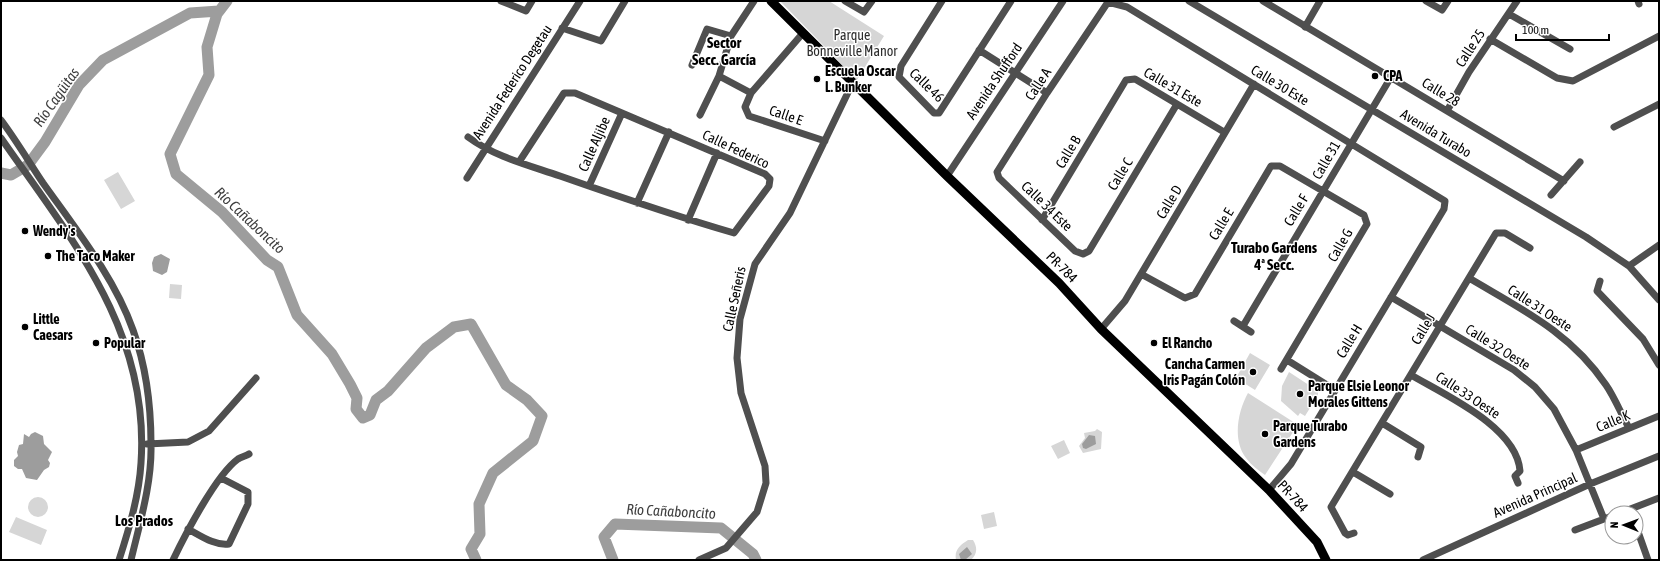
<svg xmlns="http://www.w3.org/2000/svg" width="1660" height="561" font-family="'Asap Condensed',sans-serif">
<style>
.green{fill:#d6d6d6}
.water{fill:#9d9d9d}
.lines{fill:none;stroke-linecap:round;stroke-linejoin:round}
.river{stroke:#9d9d9d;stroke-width:11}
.minor{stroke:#4f4f4f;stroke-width:7}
.major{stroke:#000;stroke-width:9}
.poi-dot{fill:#000;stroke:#fff;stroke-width:1.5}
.labels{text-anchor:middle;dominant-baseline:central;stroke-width:3;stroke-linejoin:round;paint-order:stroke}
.park-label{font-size:14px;fill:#2d2d2d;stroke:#fff}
.street-label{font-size:14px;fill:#000;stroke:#fff}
.poi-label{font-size:14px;font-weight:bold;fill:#000;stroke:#fff;text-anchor:start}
.neighbourhood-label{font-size:15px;font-weight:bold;fill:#000;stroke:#fff}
.water-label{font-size:15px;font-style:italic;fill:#3e3e3e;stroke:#fff}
</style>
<rect width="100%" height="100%" fill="#fff"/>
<path class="green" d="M780 1H829L884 36 857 80Z
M118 172 135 201 121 209 104 180Z
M170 284 182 285 181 299 169 298Z
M1250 353 1270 365 1255 390 1236 378Z
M1289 372 1318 391V395L1305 416 1300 413 1298 416 1281 401 1282 386Z
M1248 393 1295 423 1297 426 1265 475C1258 470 1251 465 1246 458 1232 440 1238 411 1248 393Z
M1097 429 1102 432 1101 449 1083 453 1079 446 1085 438 1084 433 1095 431Z
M1064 440 1070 453 1058 459 1051 446Z
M28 507a10 10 0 1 1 20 0a10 10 0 1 1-20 0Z
M994 512 997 526 984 529 981 515Z
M16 517 47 530 41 545 9 532Z
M968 540H973C978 548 977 554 971 560H956C954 550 960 545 968 540Z"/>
<path class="water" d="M161 254 170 259 167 272 162 275 153 271 152 263 154 257Z
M35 432 43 436 44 444 52 452 48 460 50 463 49 467 44 470 37 480 26 478 22 469H18L14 466V460L18 456 17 452 19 445 23 444 24 434 29 437 31 434Z
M1089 435 1095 436 1096 444 1086 449 1083 448 1082 444Z
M967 547 972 554 965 560H961L959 554Z"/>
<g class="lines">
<path class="river" d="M227 1 217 14 207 47 209 75 170 154 176 174 222 212 267 260 278 267 297 315 332 354 350 384 357 398 356 409 363 418 370 415 376 400 388 391 426 348 454 327 471 324 506 385 527 400 542 416 533 441 493 473 479 504 480 534 471 549 476 560
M1 173 11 175 28 165 45 142 79 85 103 60 190 13 219 11
M613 560 604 537 615 524 721 528 753 554 756 560"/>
<path class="minor" d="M501 1 526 11 532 1
M845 1 864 12 872 1
M942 1 901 66 899 77 934 113H939L1011 1
M1189 1 1586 237 1629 266 1659 300
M1263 1 1564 181
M1426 1 1442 10 1448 1
M1638 1 1639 4
M1509 14 1570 49
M1305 27 1320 1
M562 28 601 41 625 1
M803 33 751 93 745 107 749 116 825 141
M1490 39 1557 78 1573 81 1659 36
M979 50 1047 93
M692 65 707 29 731 36
M719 76 751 93
M1177 104 1089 251 1083 254 1075 251 999 178 997 172 1047 93 1108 2 1127 7 1445 201 1444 209 1291 464 1269 490
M1447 111 1469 72 1517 1
M700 115 719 76 731 36 754 1
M1 120C16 140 29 162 43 183 75 228 115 278 133 330 146 366 151 406 151 444 152 483 140 522 131 560
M1614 127 1659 104
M468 137C495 157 528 165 560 176 617 196 675 216 734 233L769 186 770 179 765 174 575 93H564L519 162
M1 138C72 240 150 331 141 463 139 496 129 529 119 560
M947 176 1063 1
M467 178 580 1
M589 186 622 113
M1551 195 1580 162
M637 203 669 132
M688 220 717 153
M1042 220 1126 80 1135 79 1224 132
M1629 266 1659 245
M1141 274 1185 298 1195 294 1271 166H1280L1364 215 1367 224 1281 369
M1469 278C1521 309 1570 332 1606 385 1615 398 1621 414 1629 428
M1600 281 1597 291 1643 339 1659 365
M1391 297 1514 370 1535 387 1554 409 1576 450 1604 519
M1234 321 1251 332
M1243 326 1391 77
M1101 329 1125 301 1254 84
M1287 360 1335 390
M1411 375C1445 395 1517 427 1520 471L1515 476 1518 483
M1382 423 1421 447 1418 457
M147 444 188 442 209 431 256 378
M1576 450 1659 416
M1353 472 1390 494
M1620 513 1659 498
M1636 526 1648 560
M188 529C201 536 215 546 229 544L248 504V492L221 478
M1575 530 1612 516
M1354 533 1348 535 1345 533 1331 507 1496 233H1505L1530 248
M173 560C185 535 216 475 238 459 241 457 246 456 249 454
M699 560 726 548 757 512 766 483 765 466 741 393 737 358 740 319 755 264 790 213 853 82
M1423 560 1590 484 1659 456"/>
<path class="major" d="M771 1 947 176 1059 283 1101 329 1269 490 1317 542 1326 560"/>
</g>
<g class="poi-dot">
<circle cx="1375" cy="76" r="4"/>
<circle cx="817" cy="79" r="4"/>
<circle cx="25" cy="231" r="4"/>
<circle cx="48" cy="256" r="4"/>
<circle cx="25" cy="327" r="4"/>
<circle cx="96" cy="343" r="4"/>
<circle cx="1154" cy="343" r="4"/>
<circle cx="1253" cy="372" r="4"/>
<circle cx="1300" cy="394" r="4"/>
<circle cx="1265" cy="434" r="4"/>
</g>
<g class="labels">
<g class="park-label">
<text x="852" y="35">Parque<tspan x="852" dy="16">Bonneville Manor</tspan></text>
</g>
<g class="street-label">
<text transform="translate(1470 48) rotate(-57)">Calle 25</text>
<text transform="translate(994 81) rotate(-56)">Avenida Shufford</text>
<text transform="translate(512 82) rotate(-57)">Avenida Federico Degetau</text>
<text transform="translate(1038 84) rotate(-57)">Calle A</text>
<text transform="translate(927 85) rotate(44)">Calle 46</text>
<text transform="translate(1280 85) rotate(31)">Calle 30 Este</text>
<text transform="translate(1173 87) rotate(30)">Calle 31 Este</text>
<text transform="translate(1441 92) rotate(31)">Calle 28</text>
<text transform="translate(786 115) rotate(19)">Calle E</text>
<text transform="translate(1436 133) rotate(31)">Avenida Turabo</text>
<text transform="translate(594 144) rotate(-66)">Calle Aljibe</text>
<text transform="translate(736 149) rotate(25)">Calle Federico</text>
<text transform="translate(1068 152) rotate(-59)">Calle B</text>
<text transform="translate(1326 160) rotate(-60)">Calle 31</text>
<text transform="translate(1120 174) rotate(-59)">Calle C</text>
<text transform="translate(1169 202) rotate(-59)">Calle D</text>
<text transform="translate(1047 206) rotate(44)">Calle 34 Este</text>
<text transform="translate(1296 210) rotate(-59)">Calle F</text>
<text transform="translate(1221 224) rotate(-59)">Calle E</text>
<text transform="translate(1340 245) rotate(-60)">Calle G</text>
<text transform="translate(1062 267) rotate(45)">PR-784</text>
<text transform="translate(734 299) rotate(-78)">Calle Señeris</text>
<text transform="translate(1540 308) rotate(33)">Calle 31 Oeste</text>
<text transform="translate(1423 329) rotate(-59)">Calle J</text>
<text transform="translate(1349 341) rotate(-59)">Calle H</text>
<text transform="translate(1498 347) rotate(32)">Calle 32 Oeste</text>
<text transform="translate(1468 395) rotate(33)">Calle 33 Oeste</text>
<text transform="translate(1613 421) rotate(-22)">Calle K</text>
<text transform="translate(1535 495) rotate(-24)">Avenida Principal</text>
<text transform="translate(1293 496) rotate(47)">PR-784</text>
</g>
<g class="poi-label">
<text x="825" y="71">Escuela Oscar<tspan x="825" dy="16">L. Bunker</tspan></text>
<text x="1383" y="76">CPA</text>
<text x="33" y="231">Wendy's</text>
<text x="56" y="256">The Taco Maker</text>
<text x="33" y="319">Little<tspan x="33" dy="16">Caesars</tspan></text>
<text x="104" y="343">Popular</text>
<text x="1162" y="343">El Rancho</text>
<text x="1245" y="364" text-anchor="end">Cancha Carmen<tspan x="1245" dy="16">Iris Pagán Colón</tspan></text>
<text x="1308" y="386">Parque Elsie Leonor<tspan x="1308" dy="16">Morales Gittens</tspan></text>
<text x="1273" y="426">Parque Turabo<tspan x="1273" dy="16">Gardens</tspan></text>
</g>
<g class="neighbourhood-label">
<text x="724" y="42">Sector<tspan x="724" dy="17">Secc. García</tspan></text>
<text x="1274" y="247">Turabo Gardens<tspan x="1274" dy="17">4ª Secc.</tspan></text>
<text x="144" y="520">Los Prados</text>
</g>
<g class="water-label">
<text transform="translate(56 97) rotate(-55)">Río Cagüitas</text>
<text transform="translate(250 220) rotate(43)">Río Cañaboncito</text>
<text transform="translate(671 511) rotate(3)">Río Cañaboncito</text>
</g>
</g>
<rect width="1660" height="561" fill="none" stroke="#000000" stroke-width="4"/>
<g transform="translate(1624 525) rotate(271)"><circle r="19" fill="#ffffff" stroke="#999999"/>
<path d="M0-3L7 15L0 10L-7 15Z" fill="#000000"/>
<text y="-6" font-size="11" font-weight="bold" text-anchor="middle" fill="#000000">N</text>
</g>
<path d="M1516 34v6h93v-6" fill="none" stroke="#000000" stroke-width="2"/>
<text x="1522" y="34" font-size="12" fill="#000000" stroke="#ffffff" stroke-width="3" paint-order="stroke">100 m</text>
</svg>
